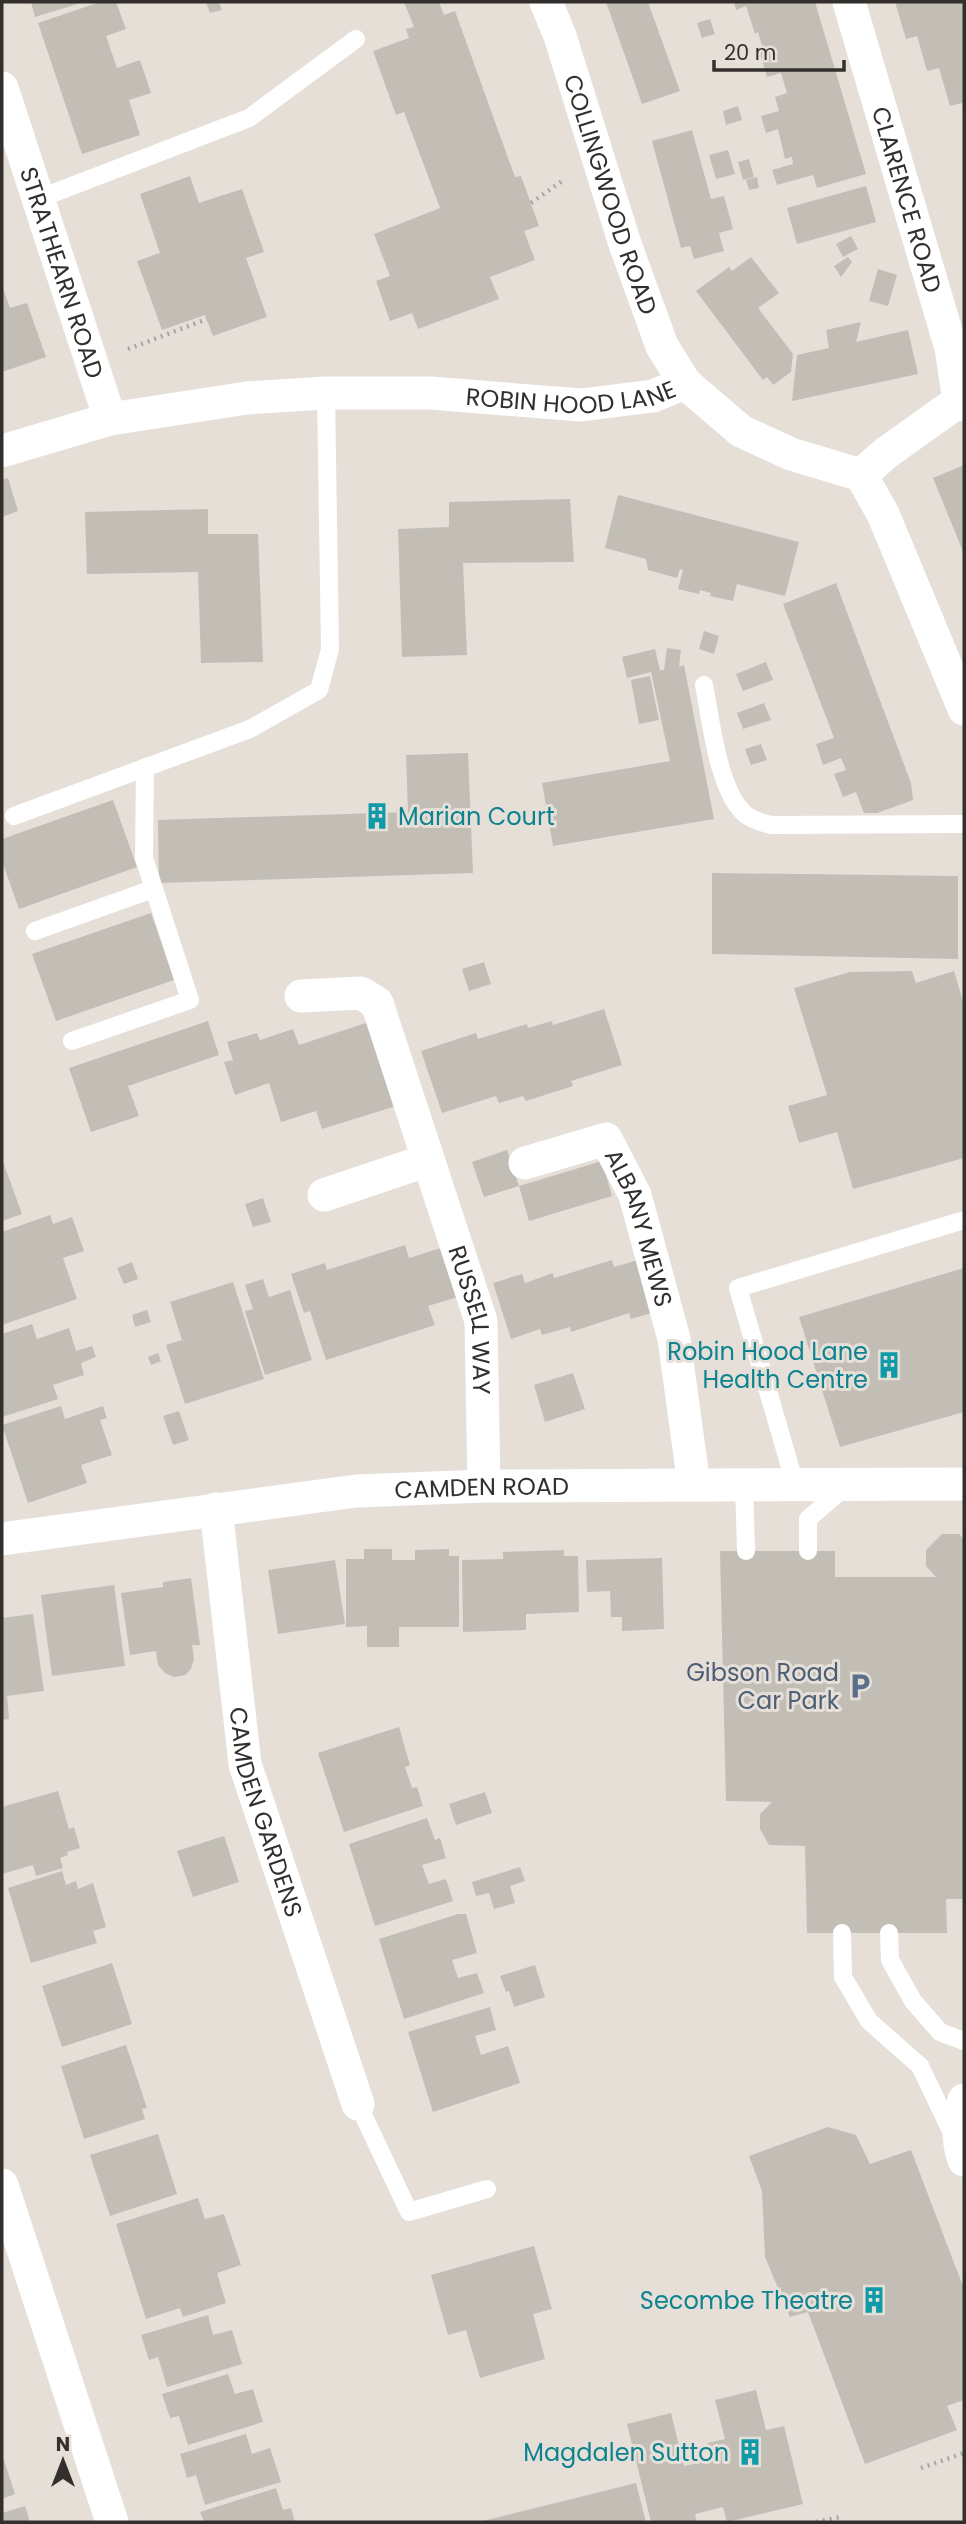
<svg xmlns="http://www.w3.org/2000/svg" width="966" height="2524" font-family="Poppins,sans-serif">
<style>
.building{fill:#c2beb6}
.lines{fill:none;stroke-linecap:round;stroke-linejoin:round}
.path{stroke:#aaa5a0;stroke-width:4.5;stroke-dasharray:2 5;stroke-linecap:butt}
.service{stroke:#fff;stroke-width:18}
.minor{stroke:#fff;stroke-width:33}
.labels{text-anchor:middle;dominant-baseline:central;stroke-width:6;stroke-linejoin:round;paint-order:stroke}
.street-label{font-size:24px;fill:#322f2d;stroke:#e5dfd8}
.culture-label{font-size:24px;fill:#0d838f;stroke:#e5dfd8;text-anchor:end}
.service-label{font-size:24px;fill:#4e5e75;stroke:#e5dfd8;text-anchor:end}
</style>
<rect width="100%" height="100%" fill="#e5dfd8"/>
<path class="building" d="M31 2H84L35 17Z
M100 2H116L126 29 106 36 117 68 140 60 151 93 129 100 140 135 82 154 38 23Z
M206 2H219L222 10 210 13Z
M404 2H439L444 15 455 11 515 177 521 176 539 226 524 231 535 260 490 277 499 299 418 329 412 313 390 321 376 281 390 276 374 234 440 208 404 112 396 115 373 51 409 38 406 29 414 27Z
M606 2H648L680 91 642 104Z
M734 2H815L866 174 817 188 813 175 777 185 772 170 793 164 792 157 785 159 778 129 766 133 761 116 779 111 775 97 787 93 781 73 767 77 758 47 762 46 758 32 755 34 746 6 736 10Z
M895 2H962L964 9V110L962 103 950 106 939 68 927 71 917 36 906 39Z
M710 19 715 34 702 38 697 23Z
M738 106 742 120 726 125 723 111Z
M692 130 711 199 724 196 733 229 719 233 724 251 694 259 690 246 681 248 652 141Z
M728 150 735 174 716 179 709 155Z
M749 159 754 177 743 180 738 162Z
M190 176 199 203 242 189 264 252 246 258 267 317 213 336 205 315 162 330 137 261 160 253 140 194Z
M757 177 759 188 749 190 746 180Z
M866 186 876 222 797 244 787 208Z
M851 236 858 249 843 257 836 244Z
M751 257 779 293 758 308 793 354 791 372 773 385 767 377 763 380 696 291 729 267 732 271Z
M848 257 852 262 841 277 834 266Z
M878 269 897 275 888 306 869 301Z
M4 291 10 308 27 303 46 357 2 372V292Z
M861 322 856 342 908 330 918 374 792 401 797 355 829 348 826 330Z
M964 465V554L933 478Z
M8 478 18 511 2 517V480Z
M618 495 799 542 785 596 737 584 733 601 710 596 711 593 700 590 699 594 678 589 683 570 680 569 677 578 648 570 646 559 605 548Z
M570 499 574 562 463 563 467 655 402 657 398 529 449 527V502Z
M208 509V534H258L263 662 201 663 198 572 87 574 85 512Z
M836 583 911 783 913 800 877 813H864L856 792 843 797 834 774 846 770 841 758 823 765 816 744 834 738 783 604Z
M704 631 719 636 714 654 699 649Z
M667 648 681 650 679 667 684 665 714 819 553 846 542 783 670 761 651 672 627 678 622 657 655 649 660 670H664Z
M766 662 773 680 743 691 736 674Z
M650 676 659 720 639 724 631 680Z
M764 703 771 720 743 729 737 713Z
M761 744 767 760 751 765 745 749Z
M468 753 473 873 159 883 158 820 408 812 406 755Z
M113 800 137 867 19 909 2 861V839Z
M712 873 958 876V959L712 954Z
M151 913 174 980 56 1021 32 954Z
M484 962 491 984 469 991 462 969Z
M912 971 916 983 954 971 964 1005V1158L853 1189 837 1132 799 1143 788 1106 827 1095 794 988 850 972Z
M604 1009 622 1065 571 1081 573 1086 526 1101 523 1096 499 1103 496 1096 442 1113 421 1051 476 1033 478 1039 527 1024 528 1028 552 1021 553 1025Z
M208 1021 219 1055 128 1086 139 1116 91 1132 69 1068Z
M369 1022 396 1106 322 1129 316 1111 281 1122 269 1083 235 1095 224 1062 233 1060 227 1042 257 1033 260 1040 293 1029 299 1045Z
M507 1150 519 1186 484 1197 472 1162Z
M2 1159 22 1214 2 1221Z
M602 1161 612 1196 529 1221 519 1186Z
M263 1198 271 1222 253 1227 245 1204Z
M50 1215 53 1224 72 1217 84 1251 63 1258 77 1299 2 1325V1232Z
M405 1245 409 1258 441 1248 461 1296 428 1306 435 1325 326 1360 310 1311 304 1313 291 1274 325 1263 327 1270Z
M612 1260 614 1267 638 1260 655 1312 631 1319 629 1313 571 1332 570 1327 542 1335 540 1329 511 1339 493 1283 522 1274 525 1283 553 1273 554 1278Z
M132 1262 138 1279 124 1284 117 1268Z
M964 1268V1412L840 1447 799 1317Z
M263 1279 269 1297 290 1290 312 1360 265 1375 245 1311 253 1309 245 1285Z
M233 1282 264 1379 185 1404 166 1345 182 1340 170 1302Z
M147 1310 151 1322 135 1327 132 1315Z
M32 1324 37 1339 69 1328 76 1351 92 1346 96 1357 81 1363 84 1375 53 1385 58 1399 2 1417V1334Z
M158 1353 161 1361 151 1365 148 1357Z
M573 1373 585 1409 545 1422 534 1385Z
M61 1406 65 1419 103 1406 107 1418 100 1420 112 1455 81 1465 87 1483 28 1503 2 1425Z
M179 1411 189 1440 173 1445 163 1416Z
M942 1534H959L964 1540V1899H946L947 1933H807L805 1846 769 1845 760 1829V1814L772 1802 726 1801 720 1551H835V1577H936L926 1566V1550Z
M364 1549H392V1560H415V1550L449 1549V1556H459V1627H399V1647H367V1626L346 1627V1559H364Z
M564 1550V1556H578L579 1612 526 1614V1630L463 1632 462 1560 503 1559V1552Z
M662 1558 664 1629 622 1631V1617H611L610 1591 587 1592 586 1560Z
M335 1560 345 1624 278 1634 268 1570Z
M191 1578 200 1645H192L194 1659 191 1669 185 1675 174 1677 165 1673 158 1665 156 1651 130 1655 121 1593 163 1587V1582Z
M114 1585 125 1666 52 1676 41 1595Z
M33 1614 44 1691 7 1696 9 1719 2 1720V1618Z
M399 1727 410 1765 405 1767 412 1788 417 1787 423 1806 344 1832 318 1753Z
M58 1791 69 1829 74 1827 80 1848 67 1852 68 1855 60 1858 63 1868 36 1876 33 1865 2 1874V1807Z
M485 1792 492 1813 456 1825 449 1804Z
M427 1818 435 1840 440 1838 446 1858 422 1865 429 1884 446 1879 453 1901 375 1926 349 1844Z
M224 1836 239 1882 193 1897 177 1851Z
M520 1867 525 1881 510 1886 515 1903 494 1909 489 1893 476 1896 472 1882Z
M62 1871 66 1885 76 1881 78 1889 93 1883 106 1927 93 1931 97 1943 31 1963 8 1888Z
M458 1914H466L477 1953 452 1960 458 1978 477 1973 484 1993 404 2019 379 1939Z
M112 1963 132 2024 62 2047 42 1986Z
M535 1965 545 1997 514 2007 509 1991 506 1992 500 1976Z
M490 2007 496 2030 475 2036 481 2055 508 2046 520 2083 433 2112 408 2032Z
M126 2045 147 2108 142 2109 145 2119 84 2139 61 2066Z
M828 2127 856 2135 870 2164 911 2150 964 2289V2400L947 2406 957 2430 865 2464 808 2312 790 2317 765 2257 762 2191 749 2156Z
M158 2134 177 2194 110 2216 90 2155Z
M198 2198 205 2219 224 2214 241 2265 217 2273 226 2303 183 2317 180 2308 146 2319 116 2224Z
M534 2246 552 2309 533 2314 545 2359 480 2378 466 2330 448 2335 431 2275Z
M208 2315 213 2335 232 2330 242 2364 167 2387 158 2357 149 2360 141 2335Z
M228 2374 235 2394 253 2389 263 2422 188 2445 179 2416 170 2418 162 2394Z
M756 2390 766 2430 784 2426 803 2504 727 2522 723 2507 695 2514 697 2522H651L627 2424 671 2413 684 2466 711 2460 707 2443 725 2439 715 2400Z
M246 2434 252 2454 270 2448 281 2482 205 2505 196 2475 187 2478 180 2454Z
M2 2454 15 2494 2 2499Z
M636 2483 646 2522H483V2521Z
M276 2488 283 2510 291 2508 295 2522H204L200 2512Z
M25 2506 30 2522H2V2513Z"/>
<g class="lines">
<path class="path" d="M531 203 565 179
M128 349 207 319
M921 2468 964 2453
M816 2522 840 2517"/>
<path class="service" d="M38 199 249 118 356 39
M704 685C711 720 718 792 746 815 753 820 763 823 771 825L964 824
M14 816 250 729 319 690 330 649 326 393
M35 931 153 889
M72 1041 190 1000 144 858 145 767
M795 1484 738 1288 964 1220
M744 1485 746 1551
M808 1551V1519L846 1486
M842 1933 843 1977 869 2021 920 2066 954 2137
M889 1933 890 1960 913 2001 940 2032 964 2041
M358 2104 409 2212 487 2189"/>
<g class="minor">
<path id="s1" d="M546 2 560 36 625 244 662 346 685 383 741 431 791 454 861 475 883 514 964 709"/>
<path id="s2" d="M849 2 951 348 959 401 964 405"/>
<path id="s3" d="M2 88 110 419"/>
<path id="s4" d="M2 451 110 419 247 398 326 393H430L581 405 653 396 685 383"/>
<path d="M861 475 886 453 959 401"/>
<path id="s5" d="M301 996 361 993 377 1003 481 1321 484 1486"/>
<path id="s6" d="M525 1163 606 1139 635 1195 674 1339 694 1485"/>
<path d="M324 1195 428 1160"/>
<path id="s7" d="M216 1509 245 1764 358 2104"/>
<path id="s8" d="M2 1539 356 1491 484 1486 964 1484"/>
<path d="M964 2100C958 2120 957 2141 964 2160"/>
<path d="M2 2185 112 2522"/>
</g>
</g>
<defs>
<symbol id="building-bare" viewBox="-9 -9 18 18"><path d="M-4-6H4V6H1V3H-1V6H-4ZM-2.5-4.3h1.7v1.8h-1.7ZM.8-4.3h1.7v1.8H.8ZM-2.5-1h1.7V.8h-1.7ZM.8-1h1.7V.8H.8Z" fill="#0f9aa8" stroke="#e5dfd8" stroke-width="2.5" paint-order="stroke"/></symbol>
<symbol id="parking-bare" viewBox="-9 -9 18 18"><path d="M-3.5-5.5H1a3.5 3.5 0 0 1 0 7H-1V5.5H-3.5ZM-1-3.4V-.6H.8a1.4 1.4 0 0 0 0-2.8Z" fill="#5c6f8a" stroke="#e5dfd8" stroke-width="2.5" paint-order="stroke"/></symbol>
</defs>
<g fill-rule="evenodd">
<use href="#building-bare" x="358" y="797" width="38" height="38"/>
<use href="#building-bare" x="870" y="1346" width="38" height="38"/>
<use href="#parking-bare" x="841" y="1667" width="38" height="38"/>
<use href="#building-bare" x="855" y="2281" width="38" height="38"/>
<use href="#building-bare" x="731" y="2433" width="38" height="38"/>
</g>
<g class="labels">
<g class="street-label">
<text stroke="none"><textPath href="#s1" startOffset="203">COLLINGWOOD ROAD</textPath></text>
<text stroke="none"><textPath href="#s2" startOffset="206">CLARENCE ROAD</textPath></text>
<text stroke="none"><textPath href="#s3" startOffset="194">STRATHEARN ROAD</textPath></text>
<text stroke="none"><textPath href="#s4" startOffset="576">ROBIN HOOD LANE</textPath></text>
<text stroke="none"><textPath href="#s6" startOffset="180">ALBANY MEWS</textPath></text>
<text stroke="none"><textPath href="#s5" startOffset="411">RUSSELL WAY</textPath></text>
<text stroke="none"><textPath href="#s8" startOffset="483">CAMDEN ROAD</textPath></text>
<text stroke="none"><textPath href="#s7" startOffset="308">CAMDEN GARDENS</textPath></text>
</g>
<g class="culture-label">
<text x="398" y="816" text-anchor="start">Marian Court</text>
<text x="868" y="1351">Robin Hood Lane<tspan x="868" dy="28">Health Centre</tspan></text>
<text x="853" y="2300">Secombe Theatre</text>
<text x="729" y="2452">Magdalen Sutton</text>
</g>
<g class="service-label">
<text x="839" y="1672">Gibson Road<tspan x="839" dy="28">Car Park</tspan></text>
</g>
</g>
<rect width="966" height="2524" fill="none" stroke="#322f2d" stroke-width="7"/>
<g transform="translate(63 2461)" stroke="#e5dfd8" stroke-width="5" paint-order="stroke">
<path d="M0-5L12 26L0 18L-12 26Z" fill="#322f2d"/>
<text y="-10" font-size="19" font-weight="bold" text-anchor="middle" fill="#322f2d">N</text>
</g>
<path d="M714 60v10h130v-10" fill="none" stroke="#322f2d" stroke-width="3.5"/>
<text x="724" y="60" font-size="21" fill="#322f2d" stroke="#e5dfd8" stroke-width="5" paint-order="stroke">20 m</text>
</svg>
